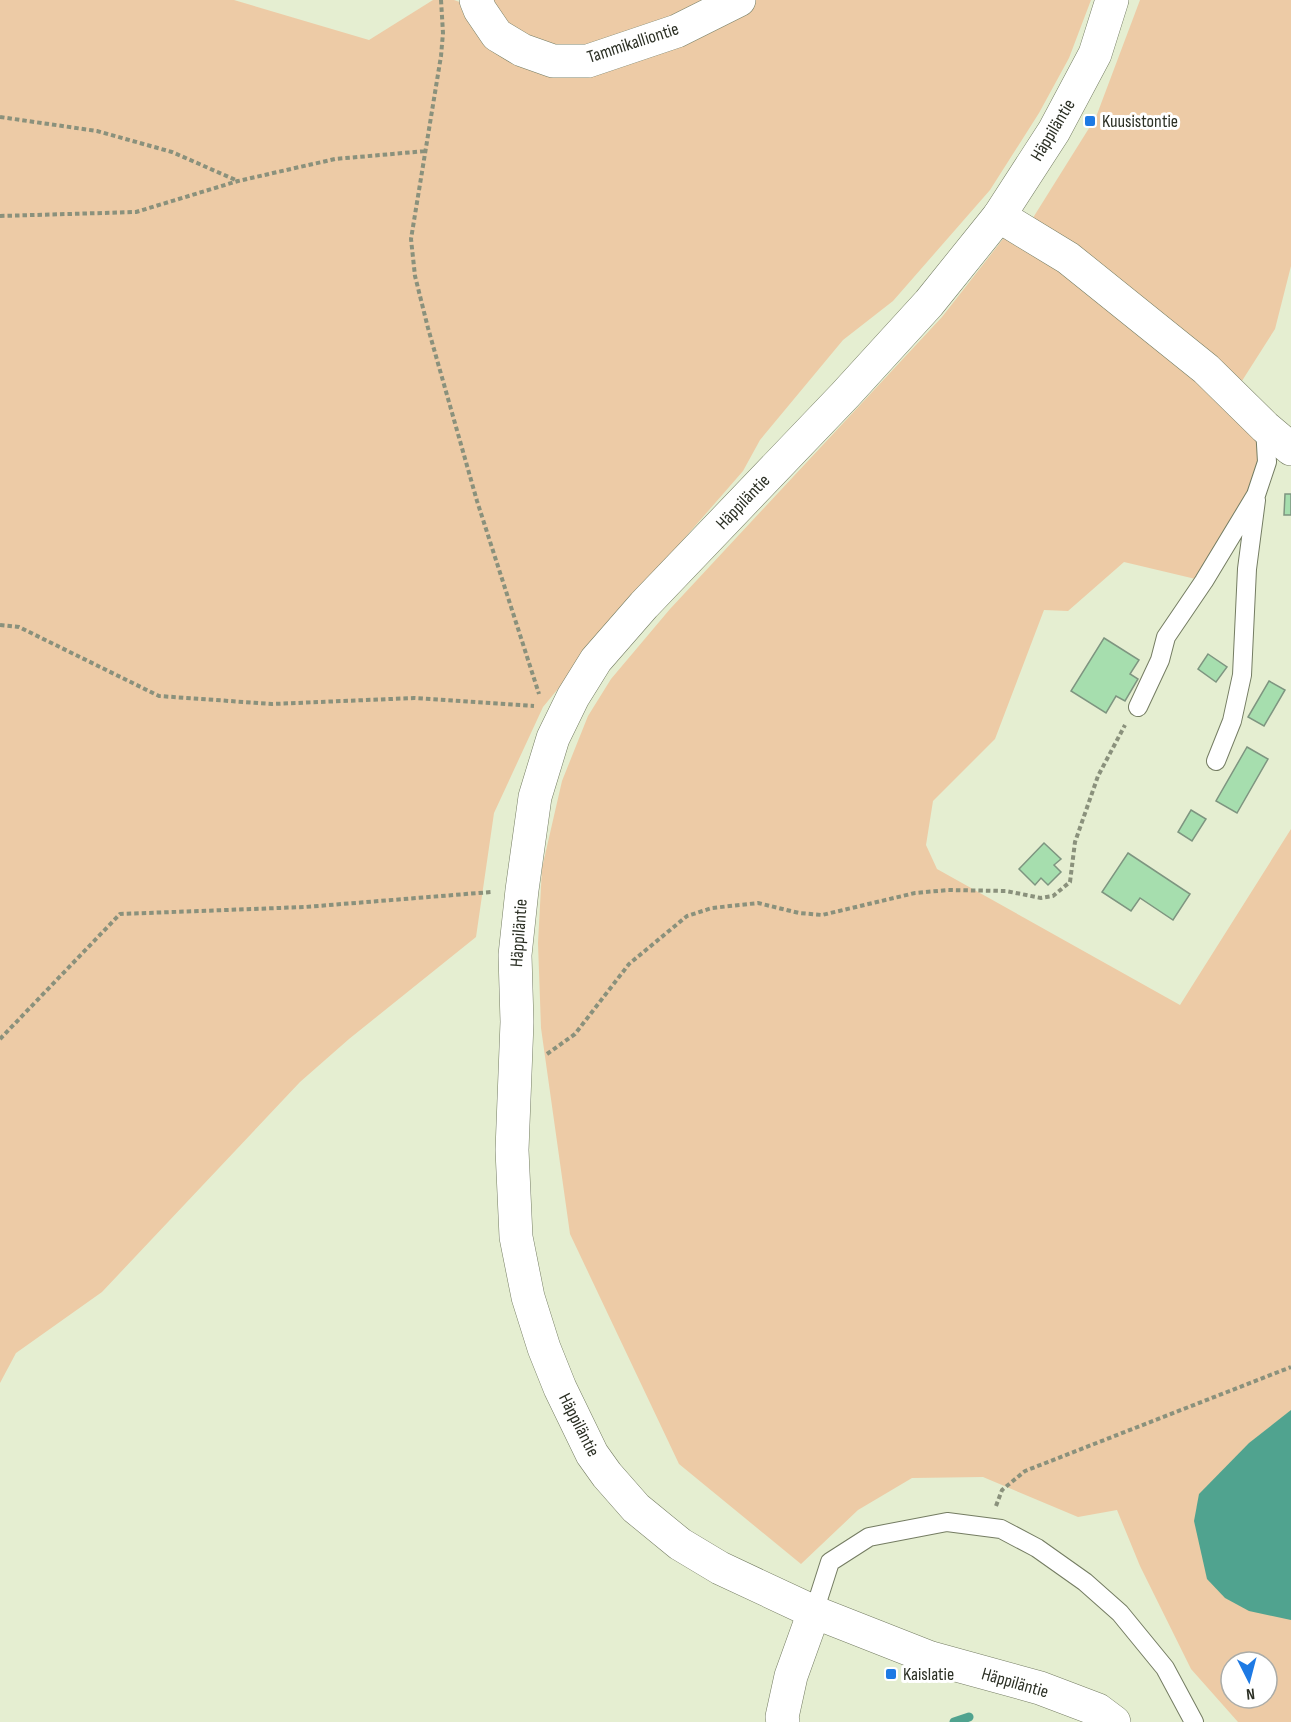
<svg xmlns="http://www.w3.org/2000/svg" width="1291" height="1722" font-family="'Sofia Sans Condensed',sans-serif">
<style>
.green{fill:#edcba6;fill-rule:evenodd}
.water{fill:#50a38f}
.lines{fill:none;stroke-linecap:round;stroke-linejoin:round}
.stream{stroke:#50a38f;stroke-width:9}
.building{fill:#a6deae;stroke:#7e9580;stroke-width:1.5}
.lane-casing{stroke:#747c62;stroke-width:20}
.street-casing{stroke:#747c62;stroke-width:34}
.secondary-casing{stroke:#747c62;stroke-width:34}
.path{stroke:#8a917c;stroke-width:4;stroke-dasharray:4.5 3;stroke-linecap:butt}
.lane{stroke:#fff;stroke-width:18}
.street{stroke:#fff;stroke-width:33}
.secondary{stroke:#fff;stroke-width:33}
.poi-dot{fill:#1e7ae4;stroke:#fff;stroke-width:2}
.labels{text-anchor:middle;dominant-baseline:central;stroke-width:6;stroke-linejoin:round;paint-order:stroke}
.street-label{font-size:18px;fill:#2c3025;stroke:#fff}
.poi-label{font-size:18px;fill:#2c3025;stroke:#fff;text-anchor:start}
</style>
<rect width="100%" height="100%" fill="#e5eed1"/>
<path class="green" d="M0 0H234L369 40 433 0H454L479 9 476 0H1091L1069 58 1039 113 990 190 893 301 843 340 760 440 743 471 642 587 543 707 494 813 476 937 349 1039 300 1082 102 1292 16 1353 0 1383Z
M1140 0H1291V266L1275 329 1233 395 1265 427 1267 462 1204 581 1124 562 1068 611 1044 610 995 739 933 801 926 845 937 869 1180 1005 1291 829V1722H1238L1191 1669 1140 1566 1117 1510 1078 1517 983 1477 912 1478 858 1510 801 1564 679 1464 570 1234 541 1028 538 943 542 868 562 781 588 716 611 679 670 609 942 317 1010 230 1031 221 1096 117ZM1231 1662H1267V1698H1231Z"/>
<path class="water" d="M1291 1410V1620L1249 1611 1225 1598 1207 1579 1194 1521 1199 1494 1249 1443Z"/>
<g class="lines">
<path class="stream" d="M954 1722 969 1717"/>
</g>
<path class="building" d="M1285 494H1291V515H1284Z
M1104 638 1139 660 1130 674 1138 679 1125 701 1116 696 1106 713 1071 691Z
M1208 654 1227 667 1216 682 1198 669Z
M1269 681 1285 690 1264 726 1248 717Z
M1247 747 1268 759 1237 813 1216 801Z
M1191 810 1206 819 1192 841 1178 832Z
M1044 843 1061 859 1054 865 1061 872 1048 885 1041 878 1035 885 1019 869Z
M1128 853 1190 894 1173 920 1140 898 1131 911 1102 892Z"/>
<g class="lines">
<defs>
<path id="lane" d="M1138 707 1160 660 1166 637 1204 581 1256 495 1267 462 1265 427
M1216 761 1232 721 1242 675 1247 569 1256 500
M814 1612 830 1562 869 1537 947 1522 1001 1529 1037 1548 1085 1582 1120 1613 1165 1668 1194 1722"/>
<path id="street" d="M476 0 480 10 497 35 522 50 553 61H588L677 31 739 0
M999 216 1068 258 1206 369 1265 427 1291 449
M783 1722 782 1717 791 1676 814 1612"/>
<path id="secondary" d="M1112 0 1095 54 1054 131 999 216 929 303 845 395 644 605 596 660 573 697 553 738 535 797 522 890 515 955 517 1022 512 1150 516 1237 528 1297 544 1348 560 1388 592 1454 607 1475 636 1508 680 1544 720 1568 814 1612 931 1658 1040 1688 1098 1710 1114 1722"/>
</defs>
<use href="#lane" class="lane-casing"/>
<use href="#street" class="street-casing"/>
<use href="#secondary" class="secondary-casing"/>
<path class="path" d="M441 0 443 33 441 56 411 239 415 276 428 328 477 501 539 694
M0 117 97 131 172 152 238 181
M0 216 136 212 238 181 335 159 426 151
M0 625 19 627 159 696 272 704 414 698 534 706
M0 1039 120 914 305 907 491 892
M547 1054 575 1034 629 964 687 916 712 908 758 903 799 913 822 915 915 893 948 890 1006 891 1041 898 1053 896 1070 882 1075 842 1098 776 1125 725
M996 1506 1002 1490 1025 1471 1291 1367"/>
<use href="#lane" class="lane"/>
<use href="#street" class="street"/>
<use href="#secondary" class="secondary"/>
</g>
<g class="poi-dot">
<rect x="1084" y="115" width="12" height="12" rx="3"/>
<rect x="885" y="1668" width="12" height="12" rx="3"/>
</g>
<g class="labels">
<g class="street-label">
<text transform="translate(633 43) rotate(-18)">Tammikalliontie</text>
<text transform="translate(1053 130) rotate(-59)">Häppiläntie</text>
<text transform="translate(743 502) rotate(-46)">Häppiläntie</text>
<text transform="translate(519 933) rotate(-86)">Häppiläntie</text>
<text transform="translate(579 1425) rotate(63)">Häppiläntie</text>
<text transform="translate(1015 1683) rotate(16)">Häppiläntie</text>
</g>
<g class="poi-label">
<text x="1102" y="121">Kuusistontie</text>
<text x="903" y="1674">Kaislatie</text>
</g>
</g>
<g transform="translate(1249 1680) rotate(174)"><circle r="28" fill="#ffffff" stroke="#abaca8" stroke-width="1.5"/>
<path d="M0-4.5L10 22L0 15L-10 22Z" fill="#1e7ae4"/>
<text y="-9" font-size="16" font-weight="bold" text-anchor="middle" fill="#2c3025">N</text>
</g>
</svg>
